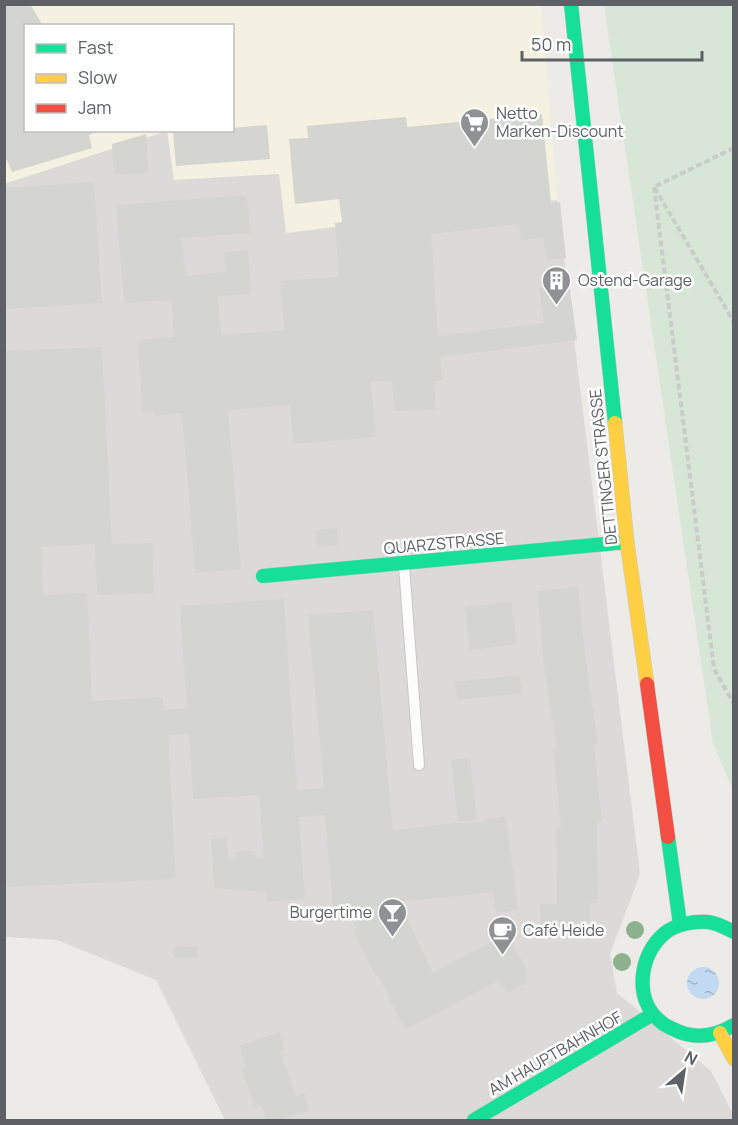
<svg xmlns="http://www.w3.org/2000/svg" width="738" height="1125" font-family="Manrope,sans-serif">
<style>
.commercial{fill:#f4f0e2;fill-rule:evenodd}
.industrial{fill:#dcdad8}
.green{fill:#d7e6d6}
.water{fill:url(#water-ripples)}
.building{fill:#d4d4d1}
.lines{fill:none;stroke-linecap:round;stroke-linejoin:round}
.lane-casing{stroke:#c7c7c7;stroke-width:12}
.fast-casing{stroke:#c9c9c9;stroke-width:15}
.slow-casing{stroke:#c9c9c9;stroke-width:15}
.jam-casing{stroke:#c9c9c9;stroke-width:15}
.path{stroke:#c9cccb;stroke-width:4;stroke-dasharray:6 3;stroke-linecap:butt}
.lane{stroke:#fcfcfc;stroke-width:10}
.fast{stroke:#16e098;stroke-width:14}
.slow{stroke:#ffcf43;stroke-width:14}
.jam{stroke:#f24e42;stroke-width:14}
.tree{fill:#8db18f}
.labels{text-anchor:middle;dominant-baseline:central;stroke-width:5;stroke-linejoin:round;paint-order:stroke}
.poi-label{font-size:16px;fill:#5d6064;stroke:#fff;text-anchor:start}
.street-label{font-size:16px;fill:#5d6064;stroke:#fff}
</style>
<defs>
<pattern id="water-ripples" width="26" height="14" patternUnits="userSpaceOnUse" patternTransform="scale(1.5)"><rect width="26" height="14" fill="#c1daf1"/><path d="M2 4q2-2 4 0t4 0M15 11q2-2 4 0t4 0" fill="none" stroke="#a0b4c7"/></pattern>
</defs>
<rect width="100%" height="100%" fill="#ecebe8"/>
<path class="commercial" d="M4 5H541L557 200 286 233 279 174 174 180 167 132 5 184ZM26 26H232V130H26Z"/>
<path class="industrial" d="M167 131 174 180 279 174 286 233 557 200 640 874 610 954 617 993 711 1071 733 1114V1120H225L156 980 57 940 5 937 4 184Z"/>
<path class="green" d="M604 5H733V790L713 743Z"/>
<path class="water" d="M687 983a16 16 0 1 1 32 0a16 16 0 1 1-32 0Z"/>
<path class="building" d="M4 4H30L43 26H26V130H103L89 135 92 148 12 172 7 160 4 161Z
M542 114 551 203 560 202 566 258 546 260 543 237 521 240 519 224 431 234 438 336 544 323 539 287 569 283 577 340 440 357 442 380 434 381 436 409 394 411 392 380 371 382 376 437 293 444 290 405 228 410 241 569 195 573 182 413 154 416V412L143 413 137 340 174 337 171 300 124 303 116 205 247 195 250 233 182 238 185 276 226 272 224 252 248 250 251 294 218 296 221 335 284 330 280 281 339 277 335 223 342 222 339 199 295 204 289 139 308 138 307 126 406 117 407 127Z
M267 125 270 159 176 166 173 132 232 130V128Z
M146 134 149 173 114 175 112 144Z
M94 182 102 303 4 309V188Z
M102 347 112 544 152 543 154 593 97 595 95 544 41 547 43 595 87 593 92 701 163 697 164 710 187 708 180 606 284 599 297 790 324 788 308 615 373 610 393 830 458 823 485 822V819L506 816 518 910 496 913 493 892 399 902 433 973 507 934 527 970 525 971 528 982 508 993 498 981 405 1030 388 997 389 996 378 975 375 976 353 931 357 929 346 908 333 909 325 815 299 817 305 899 267 902 266 892 214 888 211 839 227 838 229 860 235 859V852L255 851 256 858 264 859 259 795 193 799 189 734 168 735 176 879 4 887V351Z
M337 528 338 545 317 546 315 530Z
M578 587 586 661 598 744 594 745 602 822H597L598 903H590V922L541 924 540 904H557L556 827 561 826 553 749H557L544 666 537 591Z
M511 601 517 644 470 650 465 607Z
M520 675 522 693 457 700 455 682Z
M470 758 477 819 458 822 451 760Z
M175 946 198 947V958H174Z
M279 1032 285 1049 280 1051 296 1096 304 1093 310 1110 281 1120H267L261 1105 255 1107 241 1068 246 1066 239 1046Z"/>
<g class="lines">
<defs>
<path id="lane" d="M404 566 419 765"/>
<path id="fast" d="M571 4 615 423
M263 576 627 542
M668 837 680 924
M734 932C726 928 717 923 708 922 694 921 676 924 665 933 639 954 633 1000 661 1022 664 1025 669 1027 673 1029 694 1040 714 1037 734 1025
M474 1120 653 1014"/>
<path id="slow" d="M615 423 627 542 647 684
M720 1033 734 1059"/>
<path id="jam" d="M647 684 668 837"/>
</defs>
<use href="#lane" class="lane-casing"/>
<use href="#fast" class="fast-casing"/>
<use href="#slow" class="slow-casing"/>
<use href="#jam" class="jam-casing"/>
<path class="path" d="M734 148 654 187 734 322
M654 187 714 669 734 704"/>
<use href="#lane" class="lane"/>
<use href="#fast" class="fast"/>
<use href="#slow" class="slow"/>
<use href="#jam" class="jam"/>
</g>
<g class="tree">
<circle cx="635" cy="930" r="9"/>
<circle cx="622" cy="962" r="9"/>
</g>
<defs>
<symbol id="supermarket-pin" viewBox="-11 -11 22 30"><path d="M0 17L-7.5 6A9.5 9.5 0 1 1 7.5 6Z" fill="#8f9192" stroke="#fff"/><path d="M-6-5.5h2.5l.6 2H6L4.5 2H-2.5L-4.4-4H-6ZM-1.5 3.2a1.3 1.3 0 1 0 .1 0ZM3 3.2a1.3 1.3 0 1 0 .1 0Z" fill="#fff"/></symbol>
<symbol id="building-pin" viewBox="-11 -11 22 30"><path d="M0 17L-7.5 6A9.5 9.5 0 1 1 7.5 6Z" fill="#8f9192" stroke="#fff"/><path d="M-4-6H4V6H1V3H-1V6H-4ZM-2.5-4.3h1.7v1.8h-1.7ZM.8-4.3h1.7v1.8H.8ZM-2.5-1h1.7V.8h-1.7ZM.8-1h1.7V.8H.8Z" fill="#fff"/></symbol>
<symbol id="bar-pin" viewBox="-11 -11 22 30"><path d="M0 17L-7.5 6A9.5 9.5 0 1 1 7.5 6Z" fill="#8f9192" stroke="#fff"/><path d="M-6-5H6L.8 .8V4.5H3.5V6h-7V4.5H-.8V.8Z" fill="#fff"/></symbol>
<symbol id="cafe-pin" viewBox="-11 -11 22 30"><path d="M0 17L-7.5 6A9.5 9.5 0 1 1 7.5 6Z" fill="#8f9192" stroke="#fff"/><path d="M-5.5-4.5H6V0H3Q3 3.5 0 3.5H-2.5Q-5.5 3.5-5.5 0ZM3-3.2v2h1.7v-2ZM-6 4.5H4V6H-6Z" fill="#fff"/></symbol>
</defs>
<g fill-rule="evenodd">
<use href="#supermarket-pin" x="458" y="106" width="33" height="45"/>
<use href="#building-pin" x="540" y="264" width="33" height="45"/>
<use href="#bar-pin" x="376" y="896" width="33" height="45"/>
<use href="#cafe-pin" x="486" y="914" width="33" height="45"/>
</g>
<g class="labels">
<g class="poi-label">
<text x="496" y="113">Netto<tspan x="496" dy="18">Marken-Discount</tspan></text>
<text x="578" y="280">Ostend-Garage</text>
<text x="372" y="912" text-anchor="end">Burgertime</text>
<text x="523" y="930">Café Heide</text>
</g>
<g class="street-label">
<text transform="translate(603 467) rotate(-96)">DETTINGER STRASSE</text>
<text transform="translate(444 543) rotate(-5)">QUARZSTRASSE</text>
<text transform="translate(555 1053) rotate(-30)">AM HAUPTBAHNHOF</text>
</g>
</g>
<rect width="738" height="1125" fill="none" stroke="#5d6064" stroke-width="12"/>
<rect x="24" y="24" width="210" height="108" fill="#ffffff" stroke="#bebfc1" stroke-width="1.5"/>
<rect x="36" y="44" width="30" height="9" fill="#16e098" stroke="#bebfc1" stroke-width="1.5"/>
<text x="78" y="54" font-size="18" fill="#5d6064">Fast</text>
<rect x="36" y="74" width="30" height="9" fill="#ffcf43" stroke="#bebfc1" stroke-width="1.5"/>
<text x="78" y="84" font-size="18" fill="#5d6064">Slow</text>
<rect x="36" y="104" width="30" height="9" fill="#f24e42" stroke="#bebfc1" stroke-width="1.5"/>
<text x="78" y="114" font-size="18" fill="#5d6064">Jam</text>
<g transform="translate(684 1071) rotate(29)" stroke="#ffffff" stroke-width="4.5" paint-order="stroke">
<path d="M0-4.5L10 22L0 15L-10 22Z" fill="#5d6064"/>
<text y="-9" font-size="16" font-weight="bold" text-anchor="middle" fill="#5d6064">N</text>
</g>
<path d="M522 51v9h180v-9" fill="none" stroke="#5d6064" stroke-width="3"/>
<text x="531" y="51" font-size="18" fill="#5d6064" stroke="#ffffff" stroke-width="4.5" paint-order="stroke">50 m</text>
</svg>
